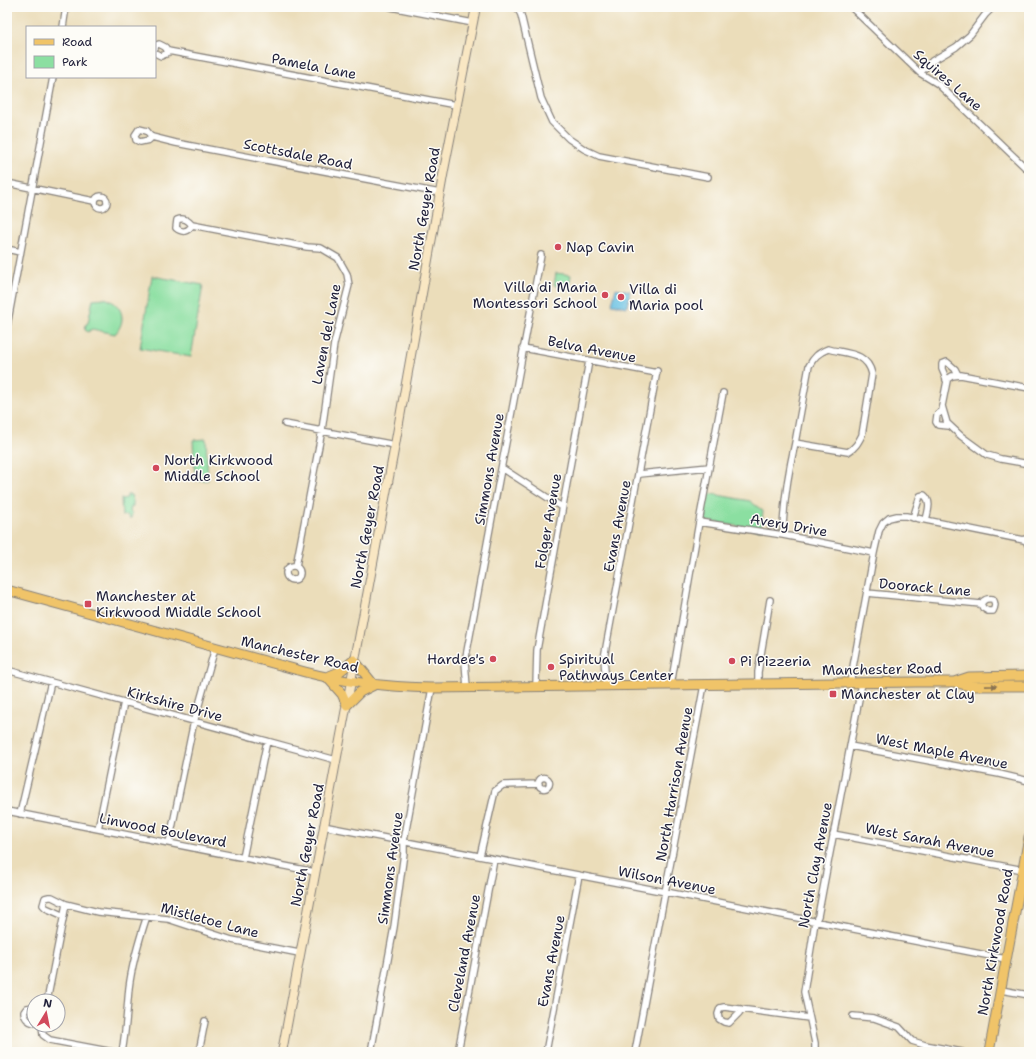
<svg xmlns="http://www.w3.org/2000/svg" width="1036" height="1059" font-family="'Shantell Sans',sans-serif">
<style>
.green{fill:#8bdfa1;stroke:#56806e}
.water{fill:#65bfe2;stroke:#44708e}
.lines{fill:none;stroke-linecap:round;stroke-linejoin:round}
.street-casing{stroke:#86807a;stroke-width:8}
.secondary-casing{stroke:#86807a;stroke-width:10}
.primary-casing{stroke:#86807a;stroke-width:11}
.street{stroke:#fff;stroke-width:5.5}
.secondary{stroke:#f9e7c3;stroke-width:8}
.primary{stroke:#f0c469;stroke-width:9}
.oneway{fill:#897352}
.poi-dot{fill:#d1495b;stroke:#fdfcf7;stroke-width:1.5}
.labels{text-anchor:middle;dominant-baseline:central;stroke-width:3;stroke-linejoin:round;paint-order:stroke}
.street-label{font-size:14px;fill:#22223b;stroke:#fdfcf7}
.poi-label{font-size:14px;fill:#22223b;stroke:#fdfcf7;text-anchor:start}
</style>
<rect width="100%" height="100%" fill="#fdfcf7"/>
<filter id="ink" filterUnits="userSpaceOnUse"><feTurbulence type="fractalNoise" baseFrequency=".025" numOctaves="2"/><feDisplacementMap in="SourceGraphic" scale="8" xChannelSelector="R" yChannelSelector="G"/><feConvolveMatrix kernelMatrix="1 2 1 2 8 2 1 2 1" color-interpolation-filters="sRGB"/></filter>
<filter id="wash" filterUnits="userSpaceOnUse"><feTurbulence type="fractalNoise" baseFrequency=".012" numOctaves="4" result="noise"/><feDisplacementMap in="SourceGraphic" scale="16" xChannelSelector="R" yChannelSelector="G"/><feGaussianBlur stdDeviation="0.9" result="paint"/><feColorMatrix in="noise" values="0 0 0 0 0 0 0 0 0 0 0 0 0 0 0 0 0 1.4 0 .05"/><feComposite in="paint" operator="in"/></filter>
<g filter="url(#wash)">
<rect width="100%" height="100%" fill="#ebddba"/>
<path class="green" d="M556 273 571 275 569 289 554 285Z
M152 276 203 285 191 357 140 348Z
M104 298C122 303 128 320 115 334L92 329 88 332 85 330 86 324 88 323 93 299Z
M206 439 208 480H195L193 440Z
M707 493 750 501 763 511 761 530 701 520Z
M127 495H131L132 499 133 500V507H131L130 512 132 513 131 518H129L128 515 122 516 121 499 127 498Z"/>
<path class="water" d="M616 288 630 291 627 307 612 304Z"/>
</g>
<g filter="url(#ink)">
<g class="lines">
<defs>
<path id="street" d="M391 7 473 23
M517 7 521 15 541 98 552 122 569 139 584 149 599 156 708 177
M851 7 920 73 938 84 1029 171
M63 27 66 7
M155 48 156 45 159 44 165 47 168 51 456 105
M155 53 161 56 166 54 168 51
M920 73 932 61 956 47 970 35 985 15 993 7
M152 137 149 140 140 142 136 140 135 135 139 129 147 131 152 137 176 143 440 193
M7 183 94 201
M95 202a6 6 0 1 1 12 0a6 6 0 1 1-12 0Z
M192 225C188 232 182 233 176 228L177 220C184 217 188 220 192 225L307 247 321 248 338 258 347 274 349 285 334 344 322 430 296 566
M7 249 20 252
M7 326 53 77
M523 348 657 373
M828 349C847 354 867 352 872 374L862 435C858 443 855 448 848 452L795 443 809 366C814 357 818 353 828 349Z
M958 375 955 369 947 362 942 364V369L947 381 942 406 947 423 961 436 987 455 1001 459 1029 464
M946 380 952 376 961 375 1029 388
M942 411 937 415 936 422 938 425 949 426
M285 424 395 445
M502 468 562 507
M639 474 709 467
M913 518 920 496 924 495C932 501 928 511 926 520
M699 522 783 535 874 553
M783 535C783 504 788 474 795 443
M1025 539 1029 547
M286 573a7 7 0 1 1 14 0a7 7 0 1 1-14 0Z
M867 593 981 604C984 599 987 598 993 599 996 604 995 607 993 611H988L983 608 981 604
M7 670 336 760
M850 683 874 553 879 531 883 523 889 518 897 516H906L1024 540 1029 537
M758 684V672L770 600
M671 685 699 522 723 393
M536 686 537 650 589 361
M606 686 604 658 657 371
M467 687 465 662 541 255
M850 746 999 774 1029 781
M538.5 783a5.5 5.5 0 1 1 11 0a5.5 5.5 0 1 1-11 0Z
M7 811 315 872
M20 814 51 682
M323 826 666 892 1006 959
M98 829 124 702
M833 834 1029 871
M169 843 193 726 215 648
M480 856 495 791 503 785 539 784
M243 858 267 741
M64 916 46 908 43 905 45 898 49 897H52L66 904 98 912 168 919 232 940 299 953
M1001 990 1029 995
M47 1001 66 904
M34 1007 27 1008 24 1012C25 1019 28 1021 34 1023
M741 1009 739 1013 729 1023 724 1022 719 1019 718 1014 720 1008 724 1007 809 1018
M853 1016 874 1018 899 1027 912 1041 925 1045 962 1052
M42 1025 43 1035 50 1040 113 1052
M122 1052C126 1031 127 1009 129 988 132 963 139 940 147 916
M199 1052 205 1021
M371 1052 394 927 404 853V841L432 688
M458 1052 494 859
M546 1052 579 875
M635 1052 704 685
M815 1052V1043L804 992 815 922 818 916 862 683"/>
<path id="secondary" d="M282 1052 395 445 444 170 476 7"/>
<path id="primary" d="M7 590 305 672C347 683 389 687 432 688L916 682H954L969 686H1029
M327 677 342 694 347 705 360 692 374 685
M327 677 339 672 354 660 374 685
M954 682 969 677 1029 676
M989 1052 1029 837"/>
</defs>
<use href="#street" class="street-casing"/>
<use href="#secondary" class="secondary-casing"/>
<use href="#primary" class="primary-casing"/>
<use href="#street" class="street"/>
<use href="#secondary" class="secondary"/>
<use href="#primary" class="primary"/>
</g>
<defs><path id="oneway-solid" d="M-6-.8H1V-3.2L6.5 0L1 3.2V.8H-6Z"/></defs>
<use class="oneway" href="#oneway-solid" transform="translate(991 686) rotate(-1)"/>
</g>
<g class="poi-dot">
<circle cx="558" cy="247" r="4"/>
<circle cx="605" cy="295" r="4"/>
<circle cx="621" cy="297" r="4"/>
<circle cx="156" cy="468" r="4"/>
<rect x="84" y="600" width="8" height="8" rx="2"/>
<circle cx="493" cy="659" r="4"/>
<circle cx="732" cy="661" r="4"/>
<circle cx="551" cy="667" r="4"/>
<rect x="829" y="690" width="8" height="8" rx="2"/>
</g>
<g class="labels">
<g class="street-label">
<text transform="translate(314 66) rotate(11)">Pamela Lane</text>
<text transform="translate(948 80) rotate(41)">Squires Lane</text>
<text transform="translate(298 154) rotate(11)">Scottsdale Road</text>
<text transform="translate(424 209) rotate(-80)">North Geyer Road</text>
<text transform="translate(326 334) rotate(-79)">Laven del Lane</text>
<text transform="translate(592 349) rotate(11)">Belva Avenue</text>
<text transform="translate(489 469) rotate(-80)">Simmons Avenue</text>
<text transform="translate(548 521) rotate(-80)">Folger Avenue</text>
<text transform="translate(789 525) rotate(10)">Avery Drive</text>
<text transform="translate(617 526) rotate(-79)">Evans Avenue</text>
<text transform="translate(367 527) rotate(-79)">North Geyer Road</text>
<text transform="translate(925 587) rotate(5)">Doorack Lane</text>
<text transform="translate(300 654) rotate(13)">Manchester Road</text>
<text transform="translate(882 669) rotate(-1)">Manchester Road</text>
<text transform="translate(175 704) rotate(15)">Kirkshire Drive</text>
<text transform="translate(942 751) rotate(11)">West Maple Avenue</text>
<text transform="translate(674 784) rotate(-80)">North Harrison Avenue</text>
<text transform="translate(163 830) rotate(11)">Linwood Boulevard</text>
<text transform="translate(930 840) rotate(11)">West Sarah Avenue</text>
<text transform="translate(307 845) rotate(-79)">North Geyer Road</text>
<text transform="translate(815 865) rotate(-79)">North Clay Avenue</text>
<text transform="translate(390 868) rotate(-82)">Simmons Avenue</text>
<text transform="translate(667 880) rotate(11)">Wilson Avenue</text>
<text transform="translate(210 920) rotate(15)">Mistletoe Lane</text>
<text transform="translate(995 942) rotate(-80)">North Kirkwood Road</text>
<text transform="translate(464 953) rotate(-79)">Cleveland Avenue</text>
<text transform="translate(551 961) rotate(-79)">Evans Avenue</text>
</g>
<g class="poi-label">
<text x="566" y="247">Nap Cavin</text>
<text x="597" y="287" text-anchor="end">Villa di Maria<tspan x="597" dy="16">Montessori School</tspan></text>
<text x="629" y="289">Villa di<tspan x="629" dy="16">Maria pool</tspan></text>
<text x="164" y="460">North Kirkwood<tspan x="164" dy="16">Middle School</tspan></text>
<text x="96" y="596">Manchester at<tspan x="96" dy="16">Kirkwood Middle School</tspan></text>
<text x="485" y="659" text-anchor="end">Hardee's</text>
<text x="559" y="659">Spiritual<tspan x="559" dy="16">Pathways Center</tspan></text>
<text x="740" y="661">Pi Pizzeria</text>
<text x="841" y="694">Manchester at Clay</text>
</g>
</g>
<rect width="1036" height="1059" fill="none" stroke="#fdfcf7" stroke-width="24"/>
<rect x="26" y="26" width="130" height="52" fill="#fdfcf7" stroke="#a5a5ac"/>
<rect x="34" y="39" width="20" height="6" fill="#f0c469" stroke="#a5a5ac"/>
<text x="62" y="46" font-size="12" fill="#22223b">Road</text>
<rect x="34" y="56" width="20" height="12" fill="#8bdfa1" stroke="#a5a5ac"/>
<text x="62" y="66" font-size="12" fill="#22223b">Park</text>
<g transform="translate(46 1013) rotate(10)"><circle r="19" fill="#fdfcf7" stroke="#a5a5ac"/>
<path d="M0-3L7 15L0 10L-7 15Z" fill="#d1495b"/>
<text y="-6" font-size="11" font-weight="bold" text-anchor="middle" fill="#22223b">N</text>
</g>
</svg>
